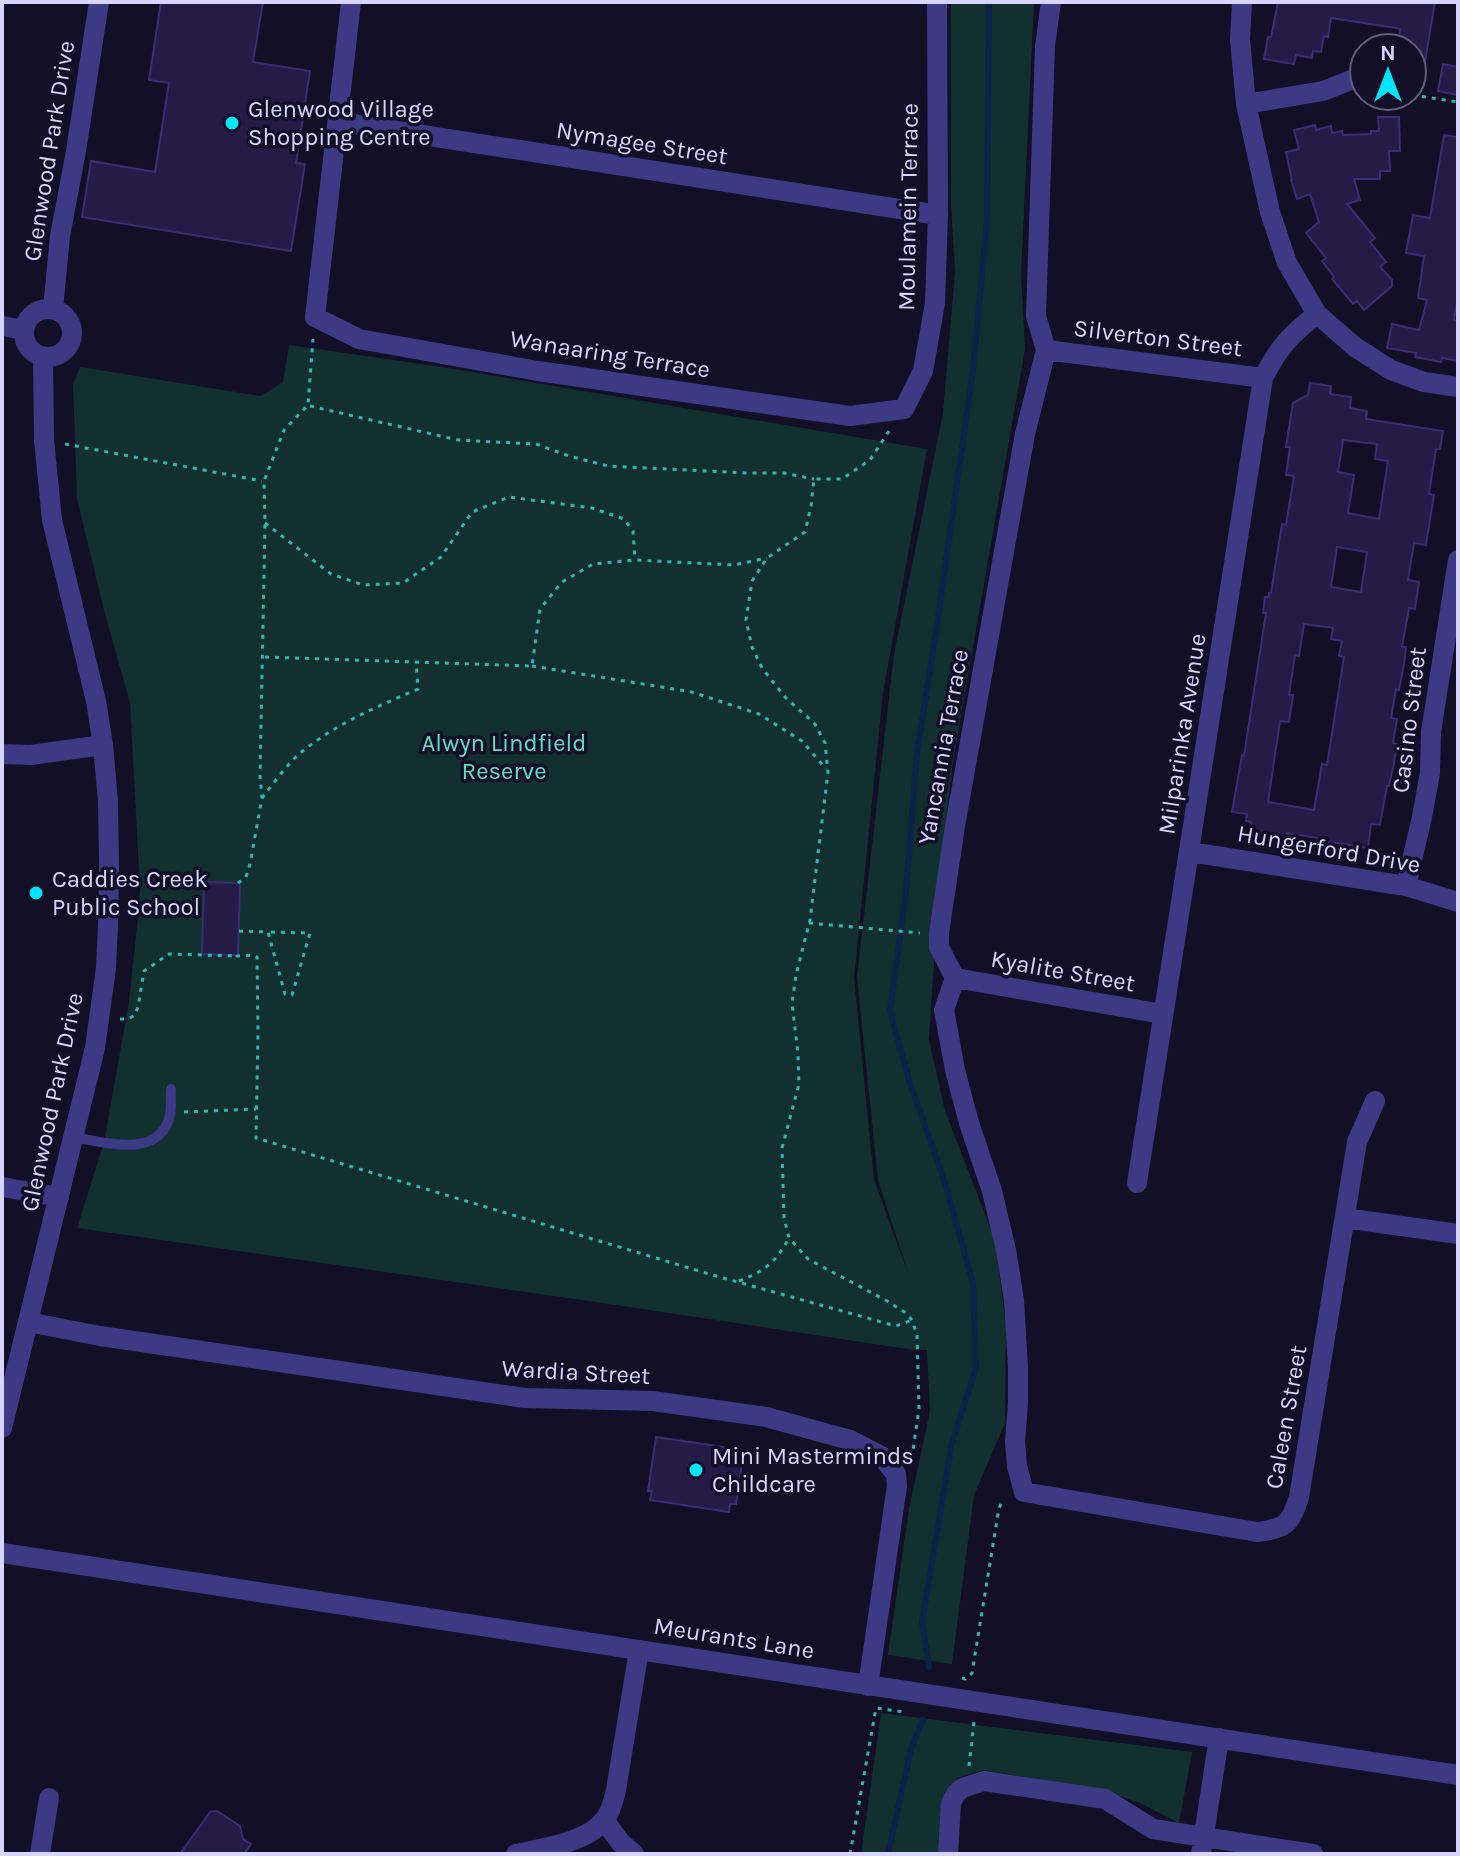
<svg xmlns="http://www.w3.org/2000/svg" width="1460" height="1856" font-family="Karla,sans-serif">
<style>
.green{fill:#12302f}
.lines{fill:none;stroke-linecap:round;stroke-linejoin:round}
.stream{stroke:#0c2248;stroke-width:6}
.building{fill:#241b47;stroke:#3b2d73;stroke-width:2;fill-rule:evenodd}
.path{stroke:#2fb8b0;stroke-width:3;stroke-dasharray:4 6;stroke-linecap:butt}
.service{stroke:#3d3a85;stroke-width:10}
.minor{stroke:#3d3a85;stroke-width:20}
.tertiary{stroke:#3d3a85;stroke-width:20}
.poi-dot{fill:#00e5ff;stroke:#130f26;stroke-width:3}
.labels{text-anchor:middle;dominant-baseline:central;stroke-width:7;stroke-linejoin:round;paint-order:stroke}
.poi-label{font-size:24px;fill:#d9d4ff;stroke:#130f26;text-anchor:start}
.street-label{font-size:24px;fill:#d9d4ff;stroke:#130f26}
.park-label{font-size:24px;fill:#5fe0c0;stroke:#130f26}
</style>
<rect width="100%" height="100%" fill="#130f26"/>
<path class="green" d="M951 2H1034L1021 275 1025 349 953 762 940 867 929 1040 945 1111 995 1240 1006 1327 1005 1423 974 1495 952 1664 888 1655 909 1509 930 1411 927 1350H914L596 1302 77 1228 104 1142 129 1002 137 927 140 889 130 703 104 610 77 499 73 384 80 367 261 396 283 382 289 345 442 367 927 449 883 693 854 978 874 1180 908 1273 878 1180 857 977 894 654 943 413 955 272 951 205Z
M881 1713 1192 1752 1179 1823 1142 1804 1103 1790 984 1770 957 1778 942 1804 939 1854H861Z"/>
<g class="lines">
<path class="stream" d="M929 1667 922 1622 952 1442 976 1368 973 1283 945 1183 910 1083 890 1011 906 892 917 753 936 632 973 370 987 221 989 2
M888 1854 911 1749 923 1720"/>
</g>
<path class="building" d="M161 2H263L253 62 310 71 296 163 305 164 291 251 82 217 91 161 155 172 169 83 149 80Z
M1278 2H1435L1420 91H1412V48L1398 46 1400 29 1396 28 1331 18 1328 37 1324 36 1321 52 1313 51 1312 58 1296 55 1294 64 1264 59 1268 37H1271Z
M1443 64 1458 67V95L1438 91Z
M1378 117H1399L1400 151H1389L1390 171H1380V179H1354L1360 200 1347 204 1375 238 1370 242 1386 262 1380 267 1392 280V286L1364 310 1357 301 1353 304 1332 279 1334 277 1322 261 1326 258 1306 233 1319 222 1310 194 1297 199 1291 180H1292L1286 152 1299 149 1294 130 1315 125 1316 130 1331 126 1332 133 1342 131 1343 135 1371 134V131H1379Z
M1444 135 1458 137V296L1454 320 1458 321V361L1442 358 1441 362 1415 357 1416 353 1387 348 1392 324 1419 330 1427 300 1418 298 1424 256 1406 253 1413 215 1430 218Z
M1310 383 1331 386 1330 394 1351 397 1350 408 1367 411 1366 419 1443 431 1440 449H1436L1429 494 1434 495 1426 545 1414 543 1408 580 1419 582 1415 609 1409 608 1402 647H1406L1404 664 1399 690 1396 689 1391 718 1397 719 1393 743 1397 744 1394 763 1389 786H1387L1380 825 1371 824 1368 848 1317 840 1318 838 1287 833 1286 840 1265 836V832L1250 829 1251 822 1246 821 1247 814 1232 812 1242 755 1244 756 1266 613H1263L1265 597H1269V593H1271L1282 524 1286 525 1294 476 1286 475 1290 447H1286L1293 403 1308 395ZM1343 440 1377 444 1375 459 1388 461 1379 519 1348 513 1354 475 1338 472ZM1337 547 1367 552 1361 592 1331 587ZM1304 624 1333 628 1331 639 1342 641 1339 656 1344 657 1327 765 1322 764 1314 810 1268 802 1280 721 1289 722 1293 695H1289L1295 655 1299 656Z
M204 882 240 883 238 955 202 954Z
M656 1437 744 1450 736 1504H730L729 1512 650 1500 652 1491H648Z
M217 1811 240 1826 243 1839 251 1844 244 1854H180L210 1812Z"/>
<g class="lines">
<path class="path" d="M1412 95 1458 102
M310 406 458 440 536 444 569 456 608 466 748 473H784L814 479
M889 431 870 460 842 479H814L811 506 805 532 767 558 752 581 746 620 752 647 762 668 785 697 815 724 825 743 828 772 810 920 796 975 792 1003 798 1054 799 1084 782 1148 784 1218 789 1238 808 1259 887 1301 906 1313 912 1320 917 1335 919 1409 912 1457 909 1461
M65 444 262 481
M265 523 331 574 363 585 403 583 441 557 472 512 509 497 592 508 624 519 633 531 635 560
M265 657 532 666 540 609 562 582 593 564 635 560 734 565 767 558
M532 666 692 692 759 714 802 741 826 769
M262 798C273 784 285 767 298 755 333 725 376 707 418 689L416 662
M238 883 246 877 250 864 262 798 260 776 265 523 264 481 284 430 308 405 313 339
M809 923 920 933
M239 931 268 932 285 994 292 995 310 933 268 932
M237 955V956L253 955 257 957 258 1031 256 1138 716 1276 896 1326 912 1320
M120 1019H127L134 1016 138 1007 144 971 169 954 237 956
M184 1112 256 1109
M739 1281C765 1271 775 1263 789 1238
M962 1678 965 1679 972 1673 999 1508 1001 1504 1006 1502
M969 1766 974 1722
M850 1854 876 1708 904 1712"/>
<path class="service" d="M73 1137C105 1142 160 1160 170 1115 172 1107 170 1097 171 1089"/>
<path class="minor" d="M351 2 315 317 359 339 538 371 850 416 904 409 923 371 935 303 938 215 937 2
M1051 2 1045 46 1036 316 1046 350 1025 434 955 826 939 933V947L955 978 944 1010 955 1070 969 1123 992 1191 1006 1250 1014 1300 1018 1367V1403L1015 1442 1017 1466 1024 1492 1257 1532C1286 1528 1290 1525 1299 1497L1357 1142 1375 1101
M1242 2 1240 40 1246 104 1270 212 1287 263 1317 314 1355 347 1391 370 1424 382 1458 387
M1246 104 1323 91 1364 75
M339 122 938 215
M1046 350 1263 378
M2 754 31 755 103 745
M1190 852 1406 886 1458 902
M1406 886 1422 817 1430 773 1431 732 1458 560
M955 978 1163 1014
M1137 1183 1263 378C1279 347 1289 336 1317 314
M2 1187 59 1197
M1345 1218 1458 1234
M28 1322 100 1336 525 1398 653 1401 766 1417 850 1440 881 1456 896 1474 897 1486 868 1686
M604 1820 621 1843 634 1854
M40 1854 49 1798
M516 1854C542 1848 587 1843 604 1820 611 1812 614 1800 616 1790L639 1650
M948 1854 951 1803 956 1794 962 1788 984 1781 1105 1799 1153 1829 1313 1854
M1201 1854 1219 1738"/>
<path class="tertiary" d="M24 333a24 24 0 1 1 48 0a24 24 0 1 1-48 0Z
M53 309 60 236 76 151 99 2
M2 326 24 330
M2 1428 95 1048 106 968 108 925 109 866 108 801 103 745 96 701 52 520 44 440 43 357
M2 1553 1458 1775"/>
</g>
<g class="poi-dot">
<circle cx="232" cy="123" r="8"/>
<circle cx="36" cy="893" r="8"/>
<circle cx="696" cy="1470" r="8"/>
</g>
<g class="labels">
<g class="poi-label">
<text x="248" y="109">Glenwood Village<tspan x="248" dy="28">Shopping Centre</tspan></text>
<text x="52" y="879">Caddies Creek<tspan x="52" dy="28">Public School</tspan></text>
<text x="712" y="1456">Mini Masterminds<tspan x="712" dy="28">Childcare</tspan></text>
</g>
<g class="street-label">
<text transform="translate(642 143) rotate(9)">Nymagee Street</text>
<text transform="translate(49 151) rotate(-81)">Glenwood Park Drive</text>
<text transform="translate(908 207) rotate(-89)">Moulamein Terrace</text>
<text transform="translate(1158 338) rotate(7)">Silverton Street</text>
<text transform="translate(610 354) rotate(9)">Wanaaring Terrace</text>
<text transform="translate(1409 720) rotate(-83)">Casino Street</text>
<text transform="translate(1182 734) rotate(-81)">Milparinka Avenue</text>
<text transform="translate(943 747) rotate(-80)">Yancannia Terrace</text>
<text transform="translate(1329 849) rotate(10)">Hungerford Drive</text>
<text transform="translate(1063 971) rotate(10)">Kyalite Street</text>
<text transform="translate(52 1102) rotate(-78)">Glenwood Park Drive</text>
<text transform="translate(576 1372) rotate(3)">Wardia Street</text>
<text transform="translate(1286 1417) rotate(-80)">Caleen Street</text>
<text transform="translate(734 1638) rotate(9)">Meurants Lane</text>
</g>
<g class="park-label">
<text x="504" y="743">Alwyn Lindfield<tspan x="504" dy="28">Reserve</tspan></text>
</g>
</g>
<rect width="1460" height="1856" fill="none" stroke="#d9d4ff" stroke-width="8"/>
<g transform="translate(1388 72)"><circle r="38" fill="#130f26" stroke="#625e7d" stroke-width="2"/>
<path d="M0-6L14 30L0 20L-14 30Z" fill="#00e5ff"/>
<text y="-12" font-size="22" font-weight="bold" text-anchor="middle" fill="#d9d4ff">N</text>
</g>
</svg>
